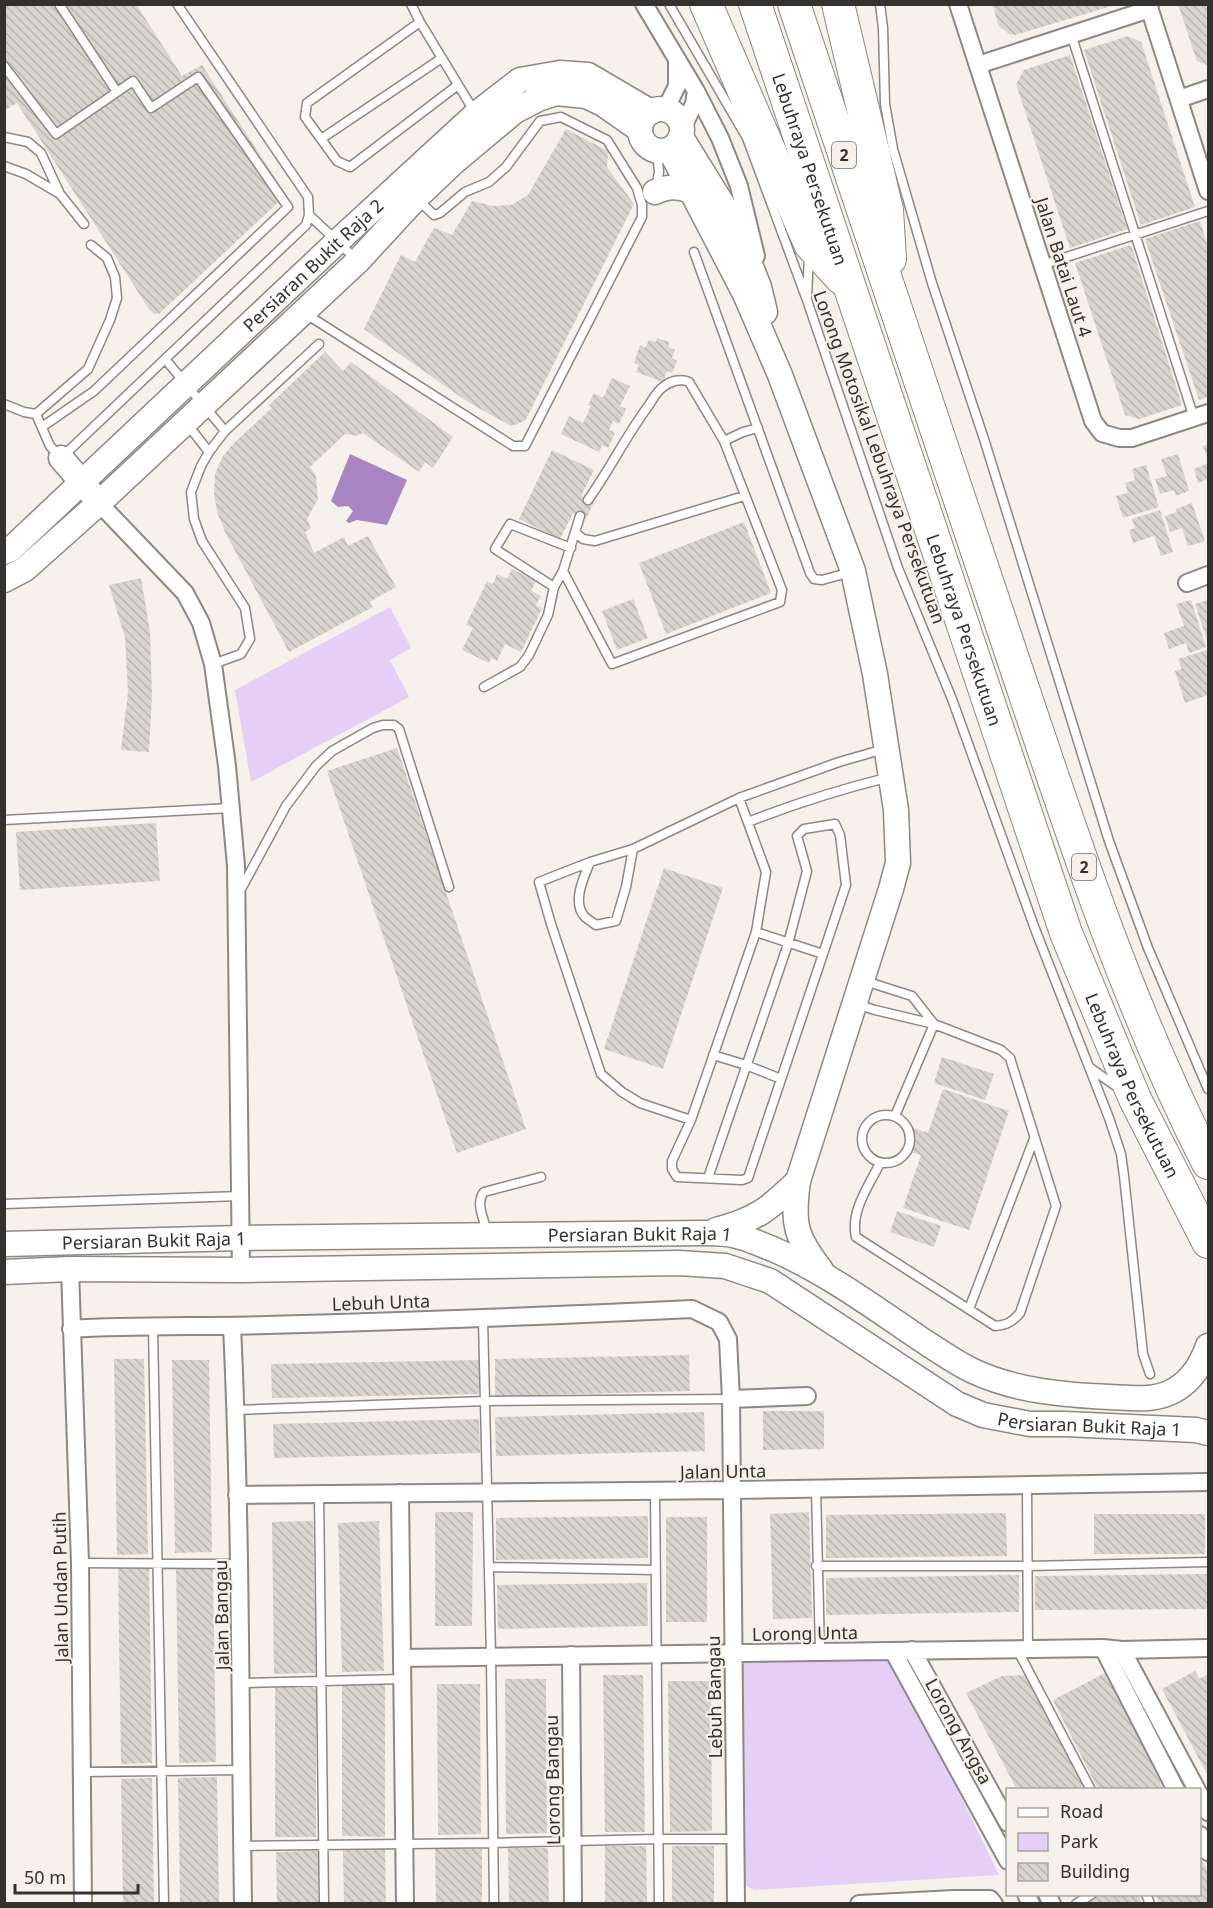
<svg xmlns="http://www.w3.org/2000/svg" width="1213" height="1908" font-family="'Noto Sans',sans-serif">
<style>
.park{fill:#e5cff6}
.water{fill:#a986c3}
.building{fill:url(#building-back-hatch)}
.lines{fill:none;stroke-linecap:round;stroke-linejoin:round}
.lane-casing{stroke:#8d8883;stroke-width:11}
.street-casing{stroke:#8d8883;stroke-width:20}
.secondary-casing{stroke:#8d8883;stroke-width:27}
.highway-casing{stroke:#8d8883;stroke-width:34}
.lane{stroke:#fff;stroke-width:8}
.street{stroke:#fff;stroke-width:16}
.secondary{stroke:#fff;stroke-width:24}
.highway{stroke:#fff;stroke-width:32}
.labels{text-anchor:middle;dominant-baseline:central;stroke-width:4.5;stroke-linejoin:round;paint-order:stroke}
.shield{fill:#f6f1eb;stroke:#6e6b67;stroke-width:1.5}
.shield-label{font-size:16px;font-weight:bold;fill:#34322f}
.street-label{font-size:18px;fill:#34322f;stroke:#f6f1eb}
</style>
<defs>
<pattern id="building-back-hatch" width="6" height="6" patternUnits="userSpaceOnUse" patternTransform="scale(1.5)"><rect width="6" height="6" fill="#d8d4ce"/><path d="M-1 5l2 2M0 0l6 6M5-1l2 2" fill="none" stroke="#bab6b1"/></pattern>
</defs>
<rect width="100%" height="100%" fill="#f6f1eb"/>
<path class="park" d="M390 607 411 648 390 660 409 697 251 782 235 690Z
M879 1656 890 1663 904 1680 999 1875 754 1890 743 1884 735 1663 742 1659Z"/>
<path class="water" d="M350 454 407 480 387 525 357 520 349 523 346 521 353 511 348 506 338 507 331 501Z"/>
<path class="building" d="M4 4H136L182 76 202 65 286 195 159 314H154L149 309 17 103 4 111Z
M992 4H1114L1115 5 1015 35 1009 34 999 26Z
M1178 4H1208V66L1197 61Z
M1128 36 1141 42 1195 207 1141 225 1084 50Z
M1070 55 1127 229 1070 248 1016 84 1024 70Z
M566 129 608 151 607 167 634 204 525 421 511 426 468 402 364 329 401 255 415 262 434 228 452 235 472 201 493 206 511 205 528 195Z
M1200 221 1208 247V397L1199 400 1145 239Z
M1131 245 1182 405 1139 419 1125 415 1075 263Z
M657 338 669 342 668 347 675 350 672 358 677 361 672 373 667 371 663 382 636 372 639 365 634 363 640 345 645 348 649 340 656 342Z
M325 352 343 371 351 362 453 437 433 468 425 462 419 472 363 433 357 436 345 434 310 467 316 476 318 499 307 519 311 528 305 532 314 553 344 537 348 546 368 536 396 587 369 602 373 607 289 652 225 532 217 512 214 493 215 474 223 456 235 442 272 408 269 405Z
M612 378 630 386 620 406 626 409 619 424 613 421 609 430 615 433 608 448 602 445 599 452 561 434 569 416 583 423 591 406 588 405 594 393 603 398Z
M1208 444V460L1203 446Z
M552 450 594 470 581 496 594 502 586 519 573 513 560 539 519 519Z
M1178 454 1189 491 1176 496 1174 490 1160 494 1155 479 1167 476 1161 459Z
M1208 463V479L1198 483 1194 469Z
M1146 465 1159 507 1123 518 1116 496 1128 493 1125 483 1135 480 1132 469Z
M1192 503 1205 541 1188 546 1182 528 1170 532 1165 516 1177 512 1176 509Z
M1160 510 1173 552 1161 556 1154 536 1133 543 1129 530 1135 528 1132 519Z
M744 522 771 593 666 634 639 563Z
M512 569 536 581 531 591 541 596 536 605 542 608 521 652 505 644 497 661 491 658 489 663 462 650 473 628 466 625 487 581 493 584 497 574 507 579Z
M141 578 150 632 152 695 149 752 121 750 128 692 125 637 109 585Z
M633 599 648 638 617 650 602 611Z
M1191 600 1206 647 1189 653 1186 643 1169 649 1164 633 1184 626 1176 604Z
M1208 600V644L1195 604Z
M1207 650 1208 695 1185 703 1175 671 1182 669 1178 659Z
M397 748 526 1129 457 1153 327 771Z
M156 823 160 881 20 890 16 832Z
M664 868 723 888 663 1069 604 1049Z
M942 1057 994 1074 985 1100 934 1083Z
M943 1089 1009 1111 969 1230 903 1208 921 1155 909 1152 914 1128 928 1133Z
M897 1211 941 1226 934 1247 890 1232Z
M689 1355 690 1391 495 1396V1359Z
M114 1359H144L148 1554 117 1555Z
M172 1360H209L212 1552 175 1553Z
M479 1360V1394L272 1398 271 1364Z
M763 1411H824V1449L763 1450Z
M704 1412 705 1451 496 1456 495 1417Z
M479 1419 480 1453 274 1458 273 1424Z
M435 1512H473L472 1626H435Z
M809 1512 812 1618 773 1619 770 1514Z
M1006 1513 1007 1556 826 1558V1515Z
M1094 1514H1205V1554H1094Z
M648 1516V1558L496 1560V1518Z
M666 1517H707V1622H666Z
M313 1521 316 1673 274 1674 272 1522Z
M379 1521 384 1671 342 1672 338 1523Z
M149 1567 152 1763 121 1764 118 1568Z
M176 1568H213L216 1762 179 1763Z
M1208 1574V1609L1035 1610V1576Z
M1019 1575V1612L826 1615V1578Z
M647 1583 648 1626 498 1629 497 1585Z
M1195 1671 1199 1679 1208 1674V1776L1162 1689Z
M1105 1673 1153 1767 1164 1790H1099L1094 1781 1053 1700Z
M603 1675H643L645 1832H605Z
M1026 1675 1029 1682 1086 1790H1017L966 1693 1002 1676Z
M505 1679H546L547 1833 506 1834Z
M668 1681H711L712 1831 670 1832Z
M437 1684H480L481 1834 438 1835Z
M342 1685H385V1837L342 1836Z
M275 1686H316V1837H275Z
M217 1777 219 1904H180L178 1778Z
M152 1778 154 1904H123L121 1779Z
M605 1846H646L647 1904H605Z
M672 1846H714V1904H672Z
M508 1848H548L549 1904H509Z
M385 1849 386 1904H344L343 1850Z
M435 1849H482V1904H436Z
M318 1851V1904H277L276 1852Z
M1200 1856 1208 1872V1904H1160L1155 1894H1200Z
M1102 1894H1138L1142 1904H1086Z"/>
<g class="lines">
<defs>
<path id="lane" d="M59 4 117 92
M411 4 420 22 474 111
M669 4 747 138 807 300 898 568 952 699 1035 929 1109 1118 1121 1154 1124 1176 1143 1354 1150 1374
M880 4 883 28 885 104 893 149 932 283 984 439 1109 841 1148 948 1208 1089
M420 22 307 103 305 117 337 161 350 167 458 85
M1071 34 1194 418
M4 66 56 134 133 81 151 108 198 77 288 207 94 391 42 427
M4 137 28 142 41 153 60 194
M321 139 442 58
M4 166 26 174 60 194 84 224
M656 189 659 172 657 151
M309 215 356 259
M694 252 810 573 814 579 822 580 851 572
M1042 265 1208 211
M807 296 809 255
M306 314 513 446H525L642 217V205L637 188 607 140 561 117 540 121 506 167 489 182 465 192 440 213 434 215 417 199
M165 359 225 431
M4 404 24 412 36 414 50 446 61 458 306 225 309 215 308 197 177 4
M36 414 88 369 110 320 117 298 115 277 107 258 91 245
M187 424 209 452
M724 441 743 432 758 428
M576 533 583 539 595 541 744 496
M563 571 612 664 780 602 782 590 724 441 689 382C681 378 670 381 663 387 657 391 653 399 649 405 626 436 610 469 588 500
M554 587 495 549 510 524 571 548
M213 664 241 654 250 639 245 608 202 541 194 519 191 492 201 466 209 452 225 431 319 344
M484 687 520 667 529 655 548 615 554 587 563 571 580 516
M739 798 766 872 756 932 691 1120 672 1161V1169L677 1177 742 1180 748 1178 823 954 756 932
M4 820 231 808
M748 822C794 804 841 789 890 777
M590 862C584 877 572 901 584 916 587 919 592 922 596 925L616 921 626 887 633 849
M240 891 286 806 316 766 332 751 373 728 383 725H394L399 729 449 887
M865 981 912 996 934 1024
M856 1004 875 1010 934 1024 1001 1050 1010 1058 1056 1206 1020 1313C1012 1322 1007 1325 995 1326L856 1237C850 1211 869 1186 880 1163
M713 1055 746 1065 781 1079
M1089 1067 1120 1089
M862 1139a24 24 0 1 1 48 0a24 24 0 1 1-48 0Z
M895 1116 934 1024
M691 1120 640 1103 622 1092 601 1074 551 924 539 882 590 862 633 849 739 798 839 762 884 749
M708 1178 788 944 807 871 797 836 804 829 835 824 840 835 846 885 823 954
M4 1204 241 1196
M487 1232C484 1219 475 1203 484 1192L541 1177
M969 1309 1034 1139
M483 1319 491 1656 494 1904
M153 1327 164 1904
M236 1410 485 1401 731 1399
M1027 1485 1028 1649
M816 1489 820 1652
M655 1491 659 1904
M319 1494 324 1904
M80 1563 239 1564
M816 1566H1028L1208 1562
M489 1567 655 1570
M1017 1649 1091 1790
M242 1683 402 1679
M82 1772 242 1770
M242 1846 492 1843 658 1839H735
M1146 1894 1150 1904
M1076 1904 1092 1894"/>
<path id="street" d="M644 4 696 91 720 138 739 186 756 256
M958 4 1093 421 1102 433 1119 438H1132L1208 413
M1148 4 1208 191
M978 65 1150 9
M1179 99 1208 89
M665 110 677 86V63
M682 129 694 104 696 91
M99 503 185 593 201 623 213 664 227 766 236 866 241 1270
M1187 583 1208 575
M70 1269 80 1563 83 1904
M232 1326C241 1518 240 1711 243 1904
M71 1329C136 1325 201 1327 266 1325 408 1321 550 1316 692 1309L719 1322 728 1339 731 1399 736 1904
M731 1399 807 1396
M400 1493 405 1904
M237 1495 733 1490 1208 1482
M1103 1648 1176 1790
M912 1650 1008 1823
M1122 1650 1197 1790
M893 1651 1008 1861
M571 1655 573 1904
M402 1658 1103 1648 1122 1650 1208 1648
M1200 1795 1208 1812
M1200 1835 1208 1852
M1026 1894 1031 1904
M1047 1894 1052 1904
M859 1904 954 1899H990L994 1904"/>
<g id="secondary">
<circle cx="661" cy="130" r="21"/>
<path d="M681 137 733 221 759 287 765 312"/>
<path d="M670 150 745 294 780 375 853 571 875 674 896 810 898 863 891 889 798 1181C792 1224 795 1236 821 1270"/>
<path d="M655 192C668 186 678 186 691 191"/>
<path d="M61 458 92 494"/>
<path id="s1" d="M4 552 11 549 338 241 476 114 520 80 560 73 588 75 651 112"/>
<path d="M4 580 25 569 99 503 358 261 416 198 454 162 515 111 538 99 556 93 586 96 603 104 640 130"/>
<path d="M716 1230C756 1220 769 1209 798 1181"/>
<path id="s2" d="M4 1244 241 1238 705 1233C716 1233 727 1233 737 1236 750 1239 762 1245 775 1250 827 1273 872 1306 919 1338 936 1349 954 1362 973 1371 1016 1391 1064 1395 1110 1397 1130 1398 1151 1401 1169 1393 1190 1384 1201 1366 1208 1346"/>
<path id="s3" d="M4 1272 70 1269 241 1270 679 1263 725 1266 770 1281 957 1404 983 1415 1030 1424H1065L1196 1430 1208 1433"/>
</g>
<g id="highway">
<path d="M706 4 810 244 841 278"/>
<path id="s4" d="M755 4 1066 933 1135 1099 1208 1242"/>
<path d="M794 4C864 216 935 427 1006 638 1066 816 1123 996 1208 1163"/>
<path d="M838 4 887 210 890 259"/>
</g>
</defs>
<use href="#lane" class="lane-casing"/>
<use href="#street" class="street-casing"/>
<use href="#secondary" class="secondary-casing"/>
<use href="#highway" class="highway-casing"/>
<use href="#lane" class="lane"/>
<use href="#street" class="street"/>
<use href="#secondary" class="secondary"/>
<use href="#highway" class="highway"/>
</g>
<g class="labels">
<g class="shield">
<rect x="832" y="142" width="24" height="26" rx="4.5"/>
<rect x="1072" y="854" width="24" height="26" rx="4.5"/>
</g>
<g class="shield-label">
<text x="844" y="155">2</text>
<text x="1084" y="867">2</text>
</g>
<g class="street-label">
<text stroke="none"><textPath href="#s4" startOffset="174">Lebuhraya Persekutuan</textPath></text>
<text stroke="none"><textPath href="#s1" startOffset="422">Persiaran Bukit Raja 2</textPath></text>
<text transform="translate(1064 267) rotate(72)">Jalan Batai Laut 4</text>
<text transform="translate(880 457) rotate(70)">Lorong Motosikal Lebuhraya Persekutuan</text>
<text stroke="none"><textPath href="#s4" startOffset="660">Lebuhraya Persekutuan</textPath></text>
<text stroke="none"><textPath href="#s4" startOffset="1146">Lebuhraya Persekutuan</textPath></text>
<text stroke="none"><textPath href="#s2" startOffset="636">Persiaran Bukit Raja 1</textPath></text>
<text stroke="none"><textPath href="#s2" startOffset="150">Persiaran Bukit Raja 1</textPath></text>
<text transform="translate(381 1302) rotate(-2)">Lebuh Unta</text>
<text stroke="none"><textPath href="#s3" startOffset="1128">Persiaran Bukit Raja 1</textPath></text>
<text transform="translate(723 1471) rotate(-1)">Jalan Unta</text>
<text transform="translate(60 1587) rotate(-91)">Jalan Undan Putih</text>
<text transform="translate(221 1615) rotate(-91)">Jalan Bangau</text>
<text transform="translate(805 1633) rotate(-1)">Lorong Unta</text>
<text transform="translate(714 1697) rotate(-91)">Lebuh Bangau</text>
<text transform="translate(959 1731) rotate(61)">Lorong Angsa</text>
<text transform="translate(552 1780) rotate(-91)">Lorong Bangau</text>
</g>
</g>
<rect width="1213" height="1908" fill="none" stroke="#34322f" stroke-width="12"/>
<rect x="1006" y="1788" width="195" height="108" fill="#f6f1eb" stroke="#a8a5a0" stroke-width="1.5"/>
<rect x="1018" y="1808" width="30" height="9" fill="#ffffff" stroke="#a8a5a0" stroke-width="1.5"/>
<text x="1060" y="1818" font-size="18" fill="#34322f">Road</text>
<rect x="1018" y="1833" width="30" height="18" fill="#e5cff6" stroke="#a8a5a0" stroke-width="1.5"/>
<text x="1060" y="1848" font-size="18" fill="#34322f">Park</text>
<rect x="1018" y="1863" width="30" height="18" fill="url(#building-back-hatch)" stroke="#a8a5a0" stroke-width="1.5"/>
<text x="1060" y="1878" font-size="18" fill="#34322f">Building</text>
<path d="M15 1884v9h123v-9" fill="none" stroke="#34322f" stroke-width="3"/>
<text x="24" y="1884" font-size="18" fill="#34322f" stroke="#f6f1eb" stroke-width="4.5" paint-order="stroke">50 m</text>
</svg>
